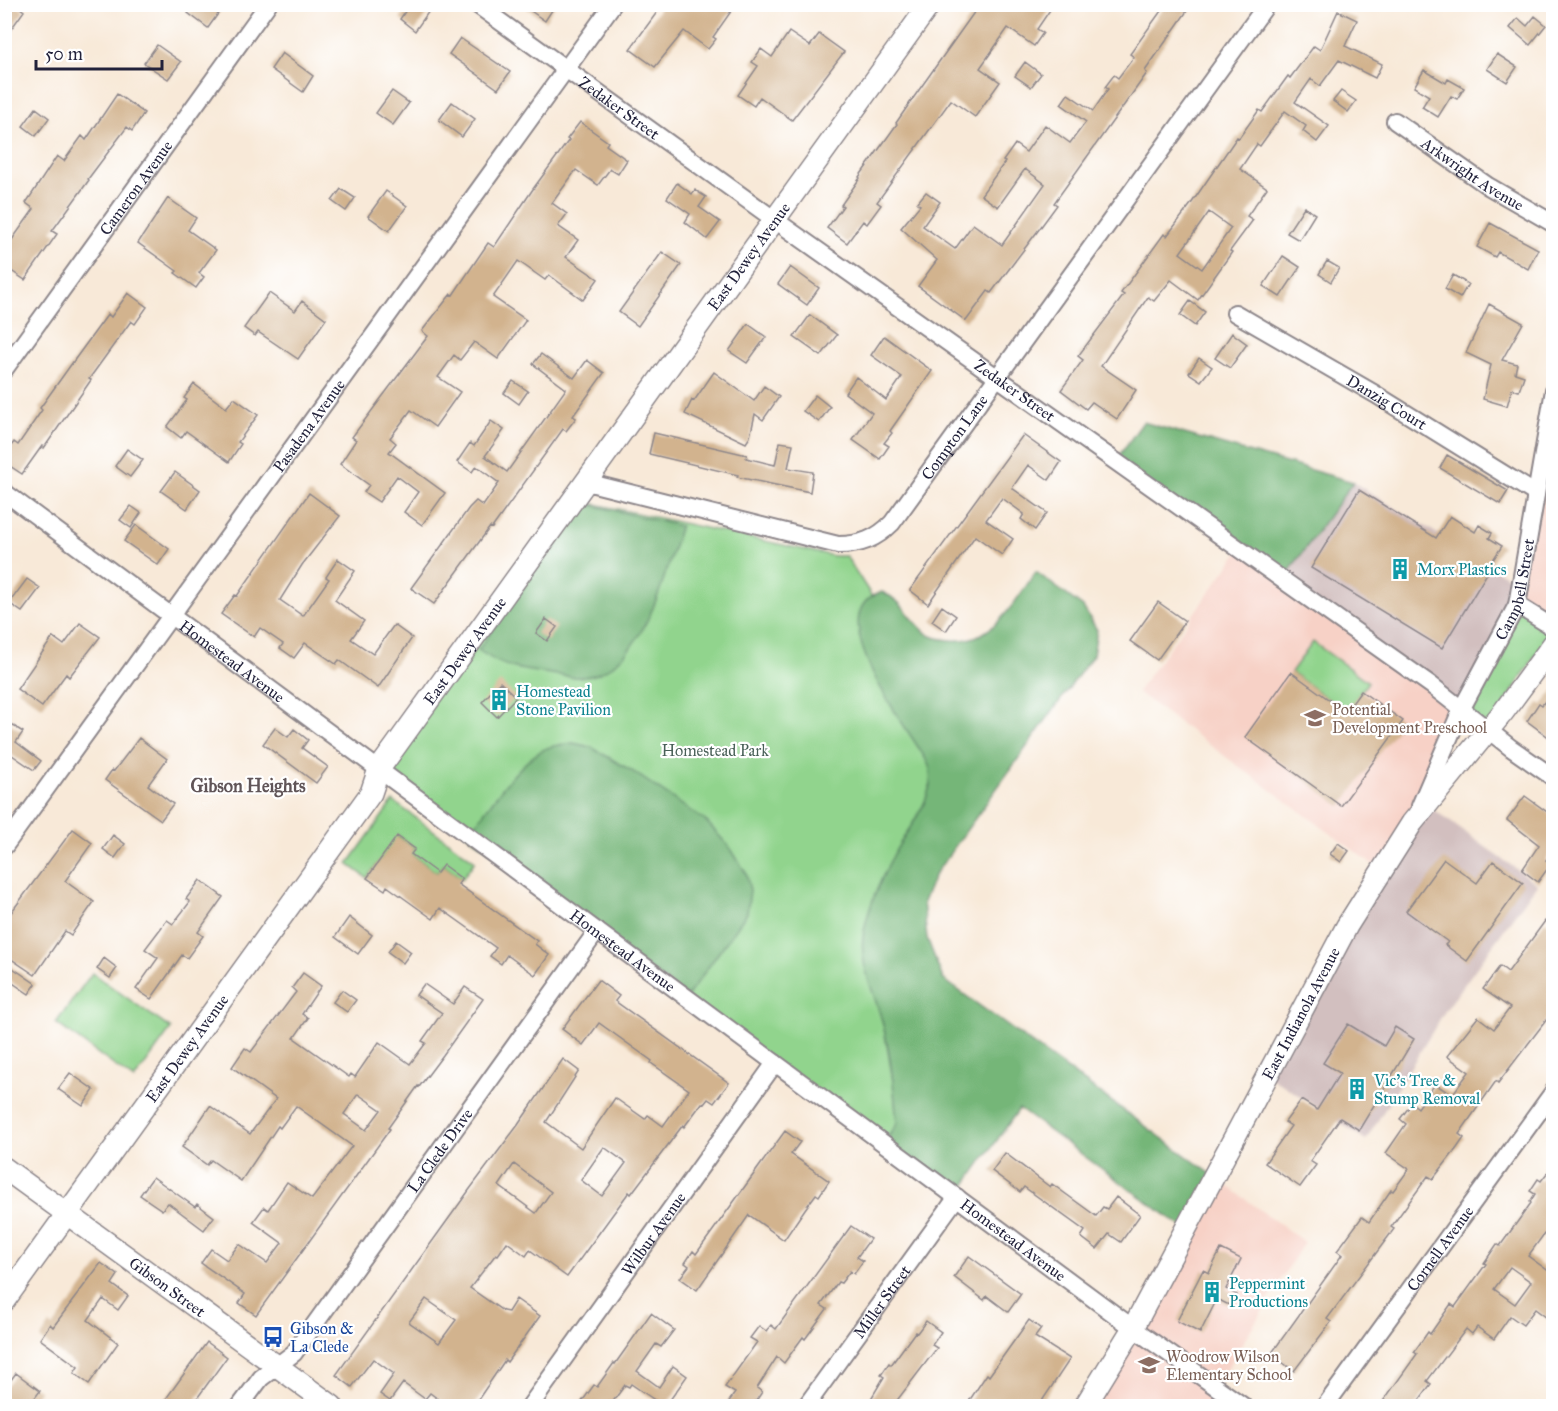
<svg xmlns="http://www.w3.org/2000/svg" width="1558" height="1411" font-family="'IM FELL Great Primer',serif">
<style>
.built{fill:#f7d1c6}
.industrial{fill:#d2bfbf}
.green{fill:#91d48d;stroke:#5a7b64;stroke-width:1.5}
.forest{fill:#74b678;stroke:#4b6c5a;stroke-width:1.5}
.building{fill:#d2b38e;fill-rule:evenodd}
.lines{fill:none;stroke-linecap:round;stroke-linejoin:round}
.minor-casing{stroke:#8d868a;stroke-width:20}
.tertiary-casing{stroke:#8d868a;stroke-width:24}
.minor{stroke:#fff;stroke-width:16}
.tertiary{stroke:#fff;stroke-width:21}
.labels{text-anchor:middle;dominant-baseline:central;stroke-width:4.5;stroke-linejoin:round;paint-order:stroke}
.street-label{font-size:16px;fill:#22223b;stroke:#fff}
.culture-label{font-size:16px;fill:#0d838f;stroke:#fff;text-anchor:start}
.education-label{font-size:16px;fill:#785e54;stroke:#fff;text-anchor:start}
.park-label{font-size:16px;fill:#496058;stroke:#fff}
.transit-label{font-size:16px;fill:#164399;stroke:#fff;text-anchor:start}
.neighbourhood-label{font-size:18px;font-weight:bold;fill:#605558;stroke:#fff}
</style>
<rect width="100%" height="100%" fill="#fff"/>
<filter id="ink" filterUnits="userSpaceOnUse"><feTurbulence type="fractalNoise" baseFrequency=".0167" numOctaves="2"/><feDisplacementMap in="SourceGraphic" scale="12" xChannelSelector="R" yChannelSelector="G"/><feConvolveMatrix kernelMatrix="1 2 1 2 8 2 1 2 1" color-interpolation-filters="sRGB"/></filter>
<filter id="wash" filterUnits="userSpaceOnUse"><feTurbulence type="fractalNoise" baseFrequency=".008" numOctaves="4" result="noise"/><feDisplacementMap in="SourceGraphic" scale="24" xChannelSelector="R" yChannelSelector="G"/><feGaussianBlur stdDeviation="1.35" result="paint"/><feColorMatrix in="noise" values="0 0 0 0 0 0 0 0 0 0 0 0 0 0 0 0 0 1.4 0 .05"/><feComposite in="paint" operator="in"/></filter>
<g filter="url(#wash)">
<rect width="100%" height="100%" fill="#f8e9d8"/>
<path class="built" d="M1540 473 1553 478V628L1517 605Z
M1240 550 1462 708 1382 871 1137 692Z
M1214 1176 1304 1242 1216 1387 1243 1406H1085Z"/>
<path class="industrial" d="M1353 482 1521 585 1462 708 1283 580Z
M1427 805 1537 884 1445 1011 1366 1140 1268 1075Z"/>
<path class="green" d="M581 501 834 556H846L985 773 867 971 883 1022 894 1086 897 1124 884 1143 379 769Z
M1517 605 1553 628 1488 730 1465 710Z
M1313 642 1368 682 1346 712 1291 672Z
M393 801 475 861 462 879 443 865 437 873 411 854 415 849 398 836 367 878 348 864Z
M92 973 171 1029 134 1080 56 1023Z"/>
<path class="forest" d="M1143 422 1353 482 1283 580 1115 461Z
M583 503 680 526C666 572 647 655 597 674 582 680 566 676 551 674 518 669 507 670 478 650Z
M1036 572 1083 607 1097 630 1093 655 935 874 923 902 927 938 943 979 1214 1176 1185 1229 1019 1109 957 1197 884 1143 897 1124C894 1090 891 1054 882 1021 875 994 859 965 863 937 867 908 881 878 895 852 908 827 934 801 930 771 930 763 922 754 918 747 899 717 819 610 882 592 903 601 907 615 922 629 930 638 940 639 951 640 993 644 1014 602 1036 572Z
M573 743 591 747 632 771 707 822 731 849 746 873 750 890 747 913 687 997 468 835C486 810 521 756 550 747 557 745 566 744 573 743Z"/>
<g id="blocks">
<path class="building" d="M4 4H15L24 11 4 39Z
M194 4H225L208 28 188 13Z
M410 4H434L415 31 400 19Z
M521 4H556L545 21Z
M663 4H724L732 10 713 37 716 39 708 49 684 31 655 67 630 49Z
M980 4H1054L1037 29 1043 33 1034 46 1008 28 980 68 1000 82 975 117 951 100 877 202 881 205 867 224 863 221 847 243 827 228 843 206 841 205 860 178 859 177 897 124 896 123 914 97Z
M1166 4H1192L1145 71 1147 73 1054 203 1057 205 1040 228 991 293 988 291 966 321 918 286 937 260 901 228 920 205 917 203 926 192 940 202 923 226 955 249 973 224 1002 245 1045 184 1025 169 998 207 981 195 1005 162 1003 161 1015 144 1026 152 1045 125 1070 143 1086 122 1061 104 1068 94 1093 111 1108 89 1105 87 1114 75 1118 78 1134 57 1130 54Z
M1338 11 1357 20 1345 46 1382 64 1375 78 1339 60 1320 86 1311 79 1295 102 1329 126 1317 142 1303 131 1306 126 1285 111 1260 146 1257 144 1240 169 1267 188 1247 216 1253 220 1230 251 1232 252 1198 300 1171 280 1154 301 1148 297 1101 366 1136 390 1117 419 1092 402 1086 409 1061 390 1083 360 1078 356 1124 295 1121 293 1164 234 1167 236 1191 204 1237 137 1239 138 1259 110 1262 112 1288 76 1290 78 1314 46 1320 50ZM1209 212 1231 228 1202 269 1180 253Z
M1535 16 1546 25 1530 45 1510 28 1518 18 1527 26Z
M789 32 810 46 819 34 844 52 792 120 760 97 754 106 738 95 758 66 752 62 761 49 772 57Z
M460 38 510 72 498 89 449 54Z
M157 45 181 62 168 79 144 63Z
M282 53 313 76 303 92 271 69Z
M1497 54 1517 67 1507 82 1487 69Z
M1025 62 1041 74 1031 87 1015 76Z
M1424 70 1446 83 1448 79 1464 88 1457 99 1451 96 1438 117 1422 107 1429 96 1414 87Z
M392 91 409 103 393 125 376 113Z
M1341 91 1356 101 1348 112 1333 101Z
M117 94 144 113 132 131 127 127 88 179 89 180 52 231 57 234 25 280 4 266V251L34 209 26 203 57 156 64 161 82 136 86 140Z
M452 102 475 119 462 137 439 120Z
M36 108 49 118 36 136 23 126Z
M580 122 608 142 606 145 627 160 618 174 610 169 598 185 576 170 552 203 567 214 558 226 578 240 566 257 598 279 583 300 549 275 545 280 518 261 493 297 526 320 498 359 474 342 460 360 454 355 438 377 460 392 435 427 411 410 390 438 396 443 389 452 445 493 422 525 404 512 418 492 397 476 379 502 364 492 369 485 340 464 356 440 352 437 428 336 422 331 451 294 453 295 488 243 494 247 533 189 569 140 567 139Z
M677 183 692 194 695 190 706 197 699 207 720 222 707 239 685 222 690 214 667 198Z
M341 189 355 198 346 211 332 201Z
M386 191 407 206 389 231 368 216Z
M168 198 196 218 188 230 216 250 199 273 204 277 196 288 175 273 177 271 138 243Z
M1304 207 1315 214 1299 240 1287 233Z
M1490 223 1538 249 1528 269 1498 252 1495 257 1477 247Z
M662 252 681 265 638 326 619 312Z
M1283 256 1300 267 1280 297 1263 286Z
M1327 261 1339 268 1331 282 1319 274Z
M790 267 819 288 807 305 778 284Z
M1453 275 1468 284 1460 298 1445 289Z
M128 293 147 307 135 324 131 321 89 379 91 380 44 448 42 446 22 474 4 462V455L14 442 18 445 42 410 40 408 70 366 108 314 111 317Z
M269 293 295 311 302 301 326 319 298 359 258 332 255 336 244 328Z
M1190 301 1205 312 1195 326 1180 315Z
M1489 304 1523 323 1502 360 1517 364 1515 373 1524 376 1519 391 1512 389 1507 406 1483 399 1491 365 1466 353Z
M810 315 837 335 821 356 794 337Z
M748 324 766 337 747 363 729 351Z
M1232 333 1247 344 1230 368 1215 358Z
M884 336 932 371 890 431 892 433 884 443 889 446 880 459 853 440 872 413 845 393 856 377 886 400 902 377 871 355Z
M541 354 574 378 587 360 604 373 573 416 576 418 566 431 563 429 492 528 490 527 434 604 411 588 469 508 476 501 483 506 499 483 476 466 472 472 457 462 470 443 474 446 491 421 504 430 485 456 507 472 566 389 533 364Z
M1199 358 1212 367 1201 381 1189 373Z
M714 372 754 401 764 386 779 397 763 420 755 414 750 437 746 443 685 414 692 400 694 401Z
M513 381 528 391 519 404 504 393Z
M194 384 226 408 234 398 258 415 238 442 241 444 229 462 186 431 181 438 167 427 187 400 184 398Z
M815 395 830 407 819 422 803 411Z
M654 433 747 455 746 458 775 465 780 442 793 444 788 468 813 472 810 492 737 477 738 475 649 454Z
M1023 435 1061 462 1049 480 1028 465 1012 488 1047 513 1035 530 1021 519 1024 514 1002 498 986 520 1013 539 1002 555 975 536 928 604 910 590Z
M127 449 143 460 130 477 115 466Z
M1447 455 1508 491 1500 504 1440 468Z
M175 472 200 490 187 509 161 491Z
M1359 490 1436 538 1450 516 1475 532 1479 525 1492 533 1489 538 1502 546 1487 569 1489 570 1442 648 1311 568Z
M309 493 340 516 302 565 280 600 303 616 329 579 326 577 338 559 355 571 335 600 364 621 351 639 373 654 394 625 412 638 378 688 339 660 336 664 305 643 294 658 280 648 283 644 260 628 254 637 221 614 235 595 237 596Z
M131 506 141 513 131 528 120 520Z
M136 525 169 549 158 565 124 541Z
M27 579 40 588 22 612 9 603Z
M1158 602 1185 621 1157 660 1130 641Z
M942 606 956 616 946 631 932 621Z
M546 619 557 627 547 641 536 633Z
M80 623 100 637 69 677 66 674 42 707 17 689 53 637 64 645Z
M1291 672 1346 712 1361 691 1403 721 1341 806 1245 737Z
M500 682 516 697 497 717 482 702Z
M1554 690V741L1527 721 1539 703 1542 705Z
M4 720 23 732 16 742 41 761 34 770 9 753 4 759Z
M275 728 288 737 294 729 308 740 302 748 328 767 316 783 263 744Z
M139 738 167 759 148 785 173 804 161 820 105 780 112 770 114 771Z
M1525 796 1554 817V855L1551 853 1546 860 1551 864 1538 882 1522 870 1539 845 1507 820Z
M73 829 92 843 65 881 94 902 71 935 65 931 35 975 4 954V922Z
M113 835 125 844 115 858 103 849Z
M397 836 415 849 411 854 437 873 443 865 462 879 458 884 537 941 535 944 549 955 535 975 507 955 501 964 490 956 496 948 440 908 433 919 387 886 385 890 367 878Z
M1338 843 1349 851 1341 862 1330 854Z
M1444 859 1477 883 1493 861 1523 883 1467 961 1445 945 1448 942 1406 911Z
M200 880 223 897 198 932 203 936 187 958 182 955 151 999 136 989 158 958 145 949 167 920 173 924 190 902 186 899Z
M349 917 372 935 358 954 335 937Z
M1545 921 1554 927V939L1548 946 1554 950V1010L1498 1083 1496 1081 1459 1134 1464 1138 1457 1148 1433 1179 1428 1176 1391 1227 1394 1229 1327 1319 1331 1322 1294 1371 1271 1354 1342 1255 1337 1251 1362 1217 1369 1222 1391 1190 1393 1191 1409 1169 1386 1153 1406 1124 1400 1119 1412 1103 1418 1108 1435 1084 1452 1095 1469 1072 1447 1056 1478 1017 1494 1029 1510 1008 1483 989 1500 966 1508 972Z
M396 941 411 952 403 963 388 952Z
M104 958 117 968 110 978 97 969Z
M4 962 36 984 29 994 4 977Z
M303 973 321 986 302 1014 308 1018 294 1038 349 1077 351 1074 355 1077 379 1042 410 1064 426 1043 422 1041 442 1013 416 995 424 984 453 1004 465 987 483 999 443 1055 419 1087 418 1086 388 1128 390 1129 256 1315 239 1303 245 1294 201 1263 211 1249 227 1260 239 1244 267 1263 282 1243 253 1222 264 1207 268 1210 287 1182 312 1199 352 1146 296 1106 280 1128 278 1126 241 1181 211 1160 207 1165 182 1147 210 1106 250 1134 276 1099 232 1067 245 1048 251 1052 296 992 292 988ZM358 1094 381 1110 366 1130 344 1114Z
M598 980 619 996 615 1001 729 1083 714 1103 708 1099 704 1104 702 1103 684 1127 683 1125 631 1194 629 1192 567 1277 530 1250 526 1256 507 1242 498 1255 496 1254 470 1288 503 1311 508 1312 516 1299 540 1316 507 1362 505 1360 473 1407H449L430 1393 425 1399 403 1383 390 1401 380 1394 394 1374 373 1359 352 1387 336 1375 470 1189 518 1125 563 1059 579 1071 546 1122 581 1148 615 1098 645 1119 648 1115 663 1126 689 1090 651 1063 652 1061 599 1023 583 1045 562 1029ZM604 1147 626 1163 602 1196 581 1180ZM514 1164 551 1192 536 1213 499 1186ZM426 1299 456 1320 439 1343 409 1322Z
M342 990 356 1000 347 1012 333 1002Z
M1348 1024 1384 1046 1395 1027 1414 1039 1359 1130 1340 1118 1310 1161 1316 1165 1300 1187 1265 1163 1291 1126 1285 1122 1301 1100 1317 1110 1340 1073 1323 1063Z
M70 1073 94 1090 83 1106 58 1089Z
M785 1131 800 1142 791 1154 829 1181 819 1196 816 1194 805 1209 784 1240 749 1215 697 1290 680 1278 689 1266 685 1263 693 1251 696 1254Z
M1005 1153 1050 1187 1052 1184 1096 1216 1103 1207 1107 1209 1116 1197 1140 1215 1121 1242 1109 1234 1097 1249 1081 1237 1085 1231 1024 1187 1020 1192 992 1171Z
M1554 1164V1241L1544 1234 1528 1256 1554 1275V1323L1535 1309 1523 1325 1510 1316 1494 1339 1477 1327 1472 1334 1466 1329 1427 1381 1431 1384 1414 1407H1379L1417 1354 1414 1352 1428 1332 1430 1334 1451 1304 1455 1307 1486 1264 1484 1263 1497 1244 1500 1246 1531 1203 1530 1202 1535 1194 1530 1191 1538 1179 1541 1181ZM1510 1267 1531 1282 1515 1304 1494 1289Z
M153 1177 195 1207 197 1204 214 1217 204 1230 168 1203 162 1210 140 1195Z
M851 1226 870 1239 857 1257 863 1261 854 1274 850 1271 841 1283 838 1282 821 1305 827 1309 805 1339 803 1337 784 1363 777 1357 757 1388 762 1392 752 1407H725L735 1393 725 1387 757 1342 750 1338 759 1326 766 1331 771 1325 776 1329Z
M1221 1249 1241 1259 1226 1289 1237 1295 1231 1306 1217 1299 1200 1333 1177 1321 1203 1270 1209 1273Z
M969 1256 1021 1294 1008 1312 987 1296 984 1300 954 1277Z
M101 1263 118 1275 112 1284 128 1296 118 1310 103 1299 88 1320 118 1343 89 1384 74 1373 78 1367 40 1339 50 1324 53 1327Z
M651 1313 674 1330 661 1347 656 1344 637 1371 659 1387 673 1366 687 1376 665 1407 631 1384 629 1387 625 1385 609 1407H578L594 1385 597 1387 614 1363 615 1364Z
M1029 1320 1041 1329 1035 1337 1070 1359 1038 1407H965L987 1374 989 1376Z
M926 1321 941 1332 932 1345 937 1348 892 1407H866L884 1377 881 1375 889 1363 891 1365 915 1332 917 1333Z
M207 1342 227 1357 198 1397 191 1407H160Z
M16 1373 40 1391 28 1407H18L4 1397V1389Z"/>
</g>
</g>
<g filter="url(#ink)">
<use href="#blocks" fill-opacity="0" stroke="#8d868a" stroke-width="1.5"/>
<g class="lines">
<defs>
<g id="minor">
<path id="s1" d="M476 4 775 220 1431 685 1511 748 1554 778"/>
<path id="s2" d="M1395 121 1488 186 1554 224"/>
<path id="s3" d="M1235 313 1375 394 1536 494"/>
<path id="s4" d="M4 370 268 4"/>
<path id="s5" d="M586 482 838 545C861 545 876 539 892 523L1267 4"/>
<path id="s6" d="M4 492 1133 1328 1243 1406"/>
<path d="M1517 605 1554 628"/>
<path id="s7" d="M1420 806 1462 708 1517 605 1554 390"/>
<path id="s8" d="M4 847 613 4"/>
<path id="s9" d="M240 1406 261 1378 294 1353 597 931"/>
<path id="s10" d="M530 1406 775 1063"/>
<path id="s11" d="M806 1406 957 1197"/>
<path id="s12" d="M1325 1406 1554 1091"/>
</g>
<g id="tertiary">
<path id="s13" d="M4 1168 332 1406"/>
<path id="s14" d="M4 1301 371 793 379 769 395 747 930 4"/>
<path id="s15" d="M1085 1406 1133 1328 1347 926 1412 823 1504 711 1554 643"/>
</g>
</defs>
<use href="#minor" class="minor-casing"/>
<use href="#tertiary" class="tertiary-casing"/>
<use href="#minor" class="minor"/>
<use href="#tertiary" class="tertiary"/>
</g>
</g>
<defs>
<symbol id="building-bare" viewBox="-9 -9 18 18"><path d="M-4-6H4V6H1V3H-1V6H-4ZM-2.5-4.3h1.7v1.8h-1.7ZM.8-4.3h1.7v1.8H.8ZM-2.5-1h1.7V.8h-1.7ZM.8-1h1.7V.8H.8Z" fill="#0f9aa8" stroke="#fff" stroke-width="2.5" paint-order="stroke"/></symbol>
<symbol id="school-bare" viewBox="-9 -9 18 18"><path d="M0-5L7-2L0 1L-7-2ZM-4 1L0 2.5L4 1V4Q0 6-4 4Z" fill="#8d6e63" stroke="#fff" stroke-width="2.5" paint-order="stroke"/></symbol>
<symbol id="bus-bare" viewBox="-9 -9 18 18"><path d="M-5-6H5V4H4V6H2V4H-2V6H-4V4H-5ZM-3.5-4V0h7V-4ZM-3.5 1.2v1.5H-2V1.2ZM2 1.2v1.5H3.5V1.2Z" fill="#1a4fb4" stroke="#fff" stroke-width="2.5" paint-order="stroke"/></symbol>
</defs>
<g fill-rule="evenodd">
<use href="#building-bare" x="1385" y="554" width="30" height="30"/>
<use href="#building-bare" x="484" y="685" width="30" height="30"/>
<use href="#school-bare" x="1300" y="703" width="30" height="30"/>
<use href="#building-bare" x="1342" y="1074" width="30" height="30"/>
<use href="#building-bare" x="1197" y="1277" width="30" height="30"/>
<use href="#bus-bare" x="258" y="1322" width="30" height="30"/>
<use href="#school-bare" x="1134" y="1350" width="30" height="30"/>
</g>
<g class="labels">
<g class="street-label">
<text stroke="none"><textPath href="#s1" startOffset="177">Zedaker Street</textPath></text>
<text stroke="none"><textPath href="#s2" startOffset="94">Arkwright Avenue</textPath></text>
<text stroke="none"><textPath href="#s4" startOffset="225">Cameron Avenue</textPath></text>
<text stroke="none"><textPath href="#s14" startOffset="1284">East Dewey Avenue</textPath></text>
<text stroke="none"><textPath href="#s1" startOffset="663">Zedaker Street</textPath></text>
<text stroke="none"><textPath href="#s3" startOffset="176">Danzig Court</textPath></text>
<text stroke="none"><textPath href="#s8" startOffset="520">Pasadena Avenue</textPath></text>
<text stroke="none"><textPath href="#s5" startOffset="426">Compton Lane</textPath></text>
<text stroke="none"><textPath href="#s7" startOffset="238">Campbell Street</textPath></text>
<text stroke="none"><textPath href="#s14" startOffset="798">East Dewey Avenue</textPath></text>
<text stroke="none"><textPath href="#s6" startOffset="284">Homestead Avenue</textPath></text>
<text stroke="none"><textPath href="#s6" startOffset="770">Homestead Avenue</textPath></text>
<text stroke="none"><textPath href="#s15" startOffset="448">East Indianola Avenue</textPath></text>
<text stroke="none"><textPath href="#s14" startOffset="312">East Dewey Avenue</textPath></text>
<text stroke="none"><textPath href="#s9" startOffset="326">La Clede Drive</textPath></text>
<text stroke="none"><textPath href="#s10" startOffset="212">Wilbur Avenue</textPath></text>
<text stroke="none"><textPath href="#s6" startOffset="1256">Homestead Avenue</textPath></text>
<text stroke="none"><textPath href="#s12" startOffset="195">Cornell Avenue</textPath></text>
<text stroke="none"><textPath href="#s13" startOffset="202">Gibson Street</textPath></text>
<text stroke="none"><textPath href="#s11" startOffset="129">Miller Street</textPath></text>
</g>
<g class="culture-label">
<text x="1417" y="569">Morx Plastics</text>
<text x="516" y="691">Homestead<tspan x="516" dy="18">Stone Pavilion</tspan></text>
<text x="1374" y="1080">Vic's Tree &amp;<tspan x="1374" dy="18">Stump Removal</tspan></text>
<text x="1229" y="1283">Peppermint<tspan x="1229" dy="18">Productions</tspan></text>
</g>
<g class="education-label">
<text x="1332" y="709">Potential<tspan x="1332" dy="18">Development Preschool</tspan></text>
<text x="1166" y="1356">Woodrow Wilson<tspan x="1166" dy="18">Elementary School</tspan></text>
</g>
<g class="park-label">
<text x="715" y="750">Homestead Park</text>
</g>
<g class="transit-label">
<text x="290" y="1328">Gibson &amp;<tspan x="290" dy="18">La Clede</tspan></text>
</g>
<g class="neighbourhood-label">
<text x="248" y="786">Gibson Heights</text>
</g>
</g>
<rect width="1558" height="1411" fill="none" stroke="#fff" stroke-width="24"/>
<path d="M36 60v9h126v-9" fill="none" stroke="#22223b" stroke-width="3"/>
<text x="45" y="60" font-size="18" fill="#22223b" stroke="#ffffff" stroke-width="4.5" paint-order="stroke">50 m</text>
</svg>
